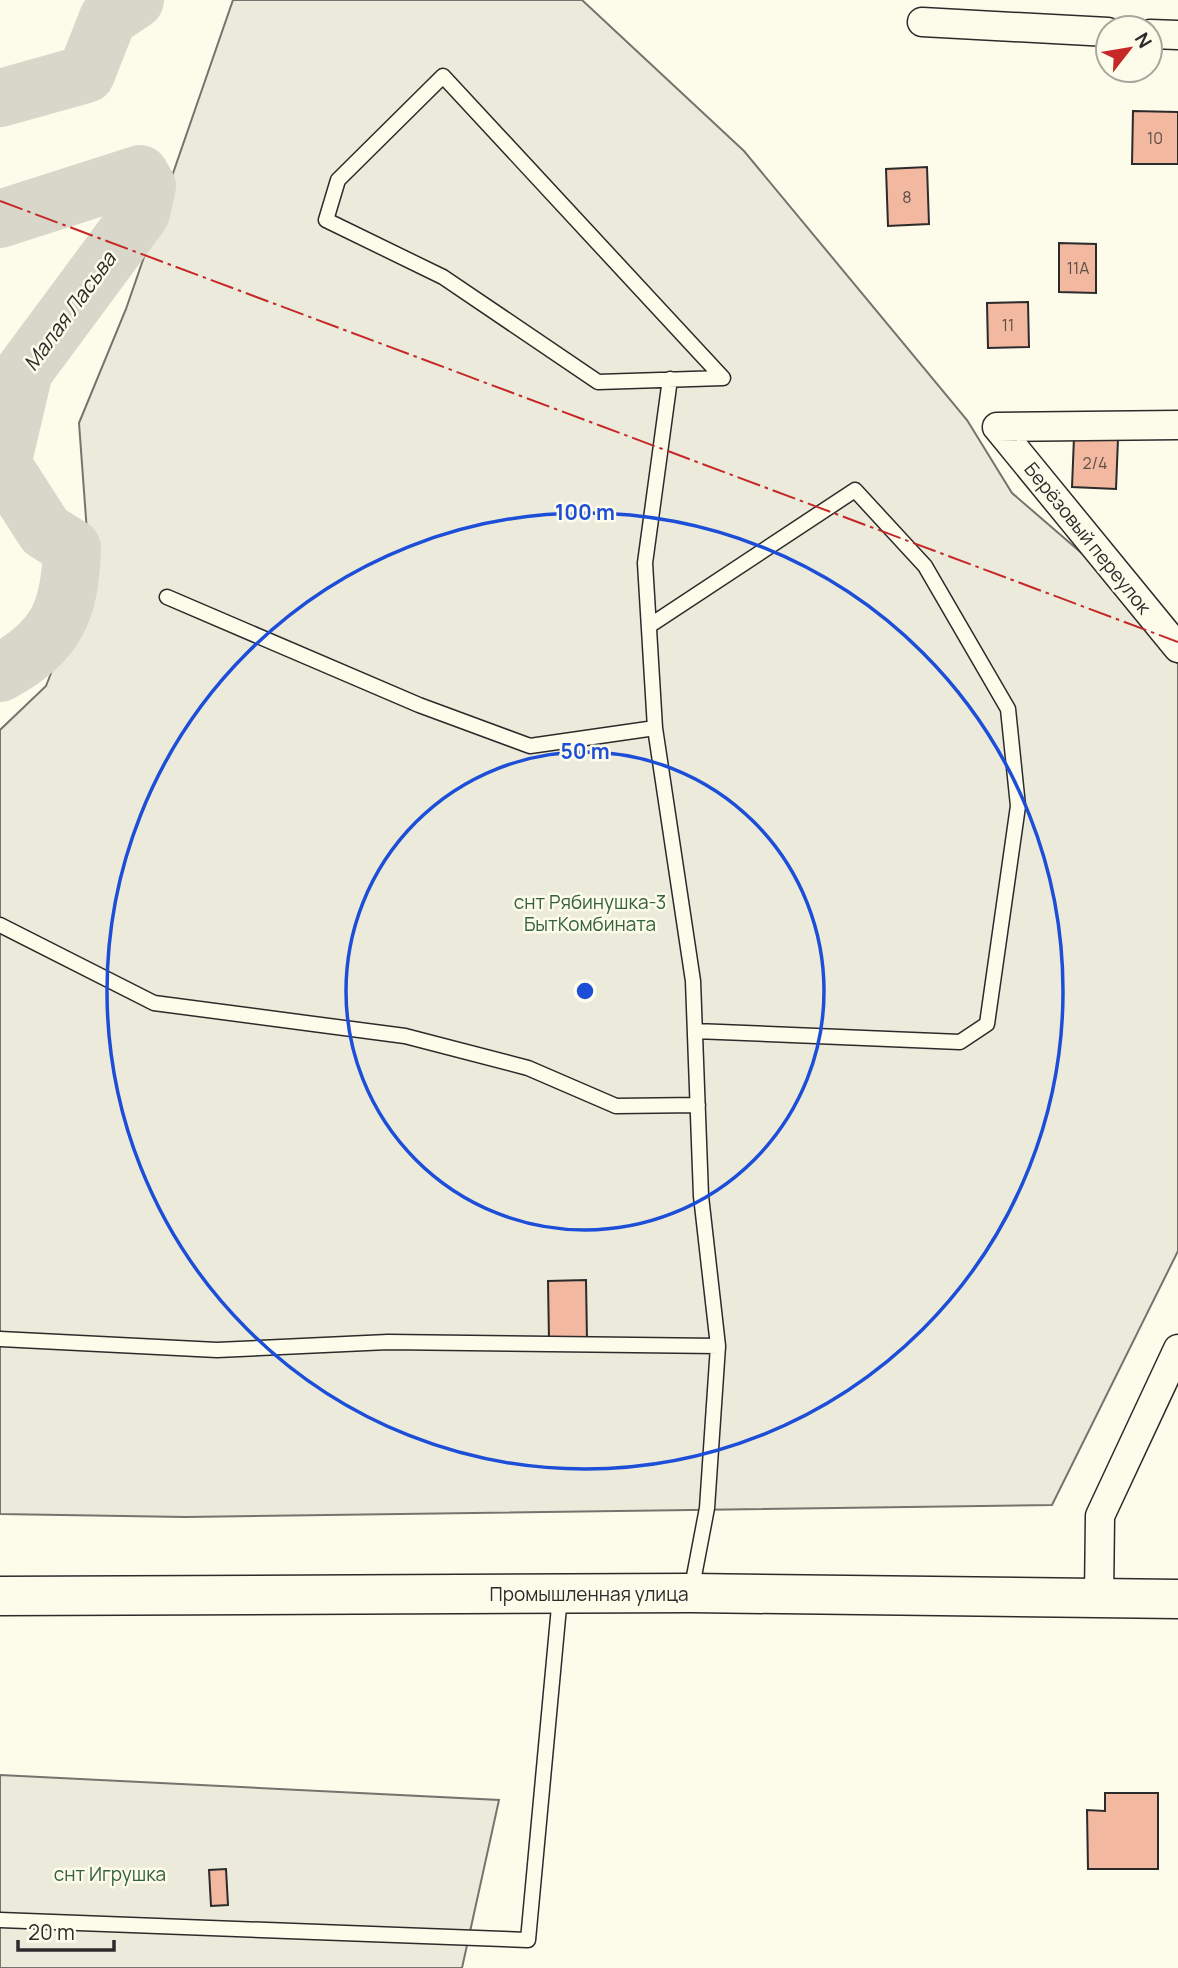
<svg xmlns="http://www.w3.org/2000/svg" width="1178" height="1968" font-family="Manrope,sans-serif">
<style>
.green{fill:#ecebdb;stroke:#74746e;stroke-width:2}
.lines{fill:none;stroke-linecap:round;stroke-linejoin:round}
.river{stroke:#d8d7c9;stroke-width:58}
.building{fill:#f2b8a0;stroke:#2b2b2b;stroke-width:2}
.lane-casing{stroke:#2b2b2b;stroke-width:17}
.street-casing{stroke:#2b2b2b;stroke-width:31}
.secondary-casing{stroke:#2b2b2b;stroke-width:41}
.lane{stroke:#fdfbea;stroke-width:14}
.street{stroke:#fdfbea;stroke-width:28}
.secondary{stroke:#fdfbea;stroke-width:38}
.power{stroke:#c62828;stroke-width:2;stroke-dasharray:24 5 3.5 5;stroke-linecap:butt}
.ring{fill:none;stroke:#1d4ed8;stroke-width:3.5}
.labels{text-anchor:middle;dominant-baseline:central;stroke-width:5;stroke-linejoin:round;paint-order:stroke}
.number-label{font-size:16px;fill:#5d4e48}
.street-label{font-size:19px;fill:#2b2b2b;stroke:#fdfbea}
.park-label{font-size:19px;fill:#34623c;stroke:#fdfbea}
.water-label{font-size:21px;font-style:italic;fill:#2b2b2b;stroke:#fdfbea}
.centre{fill:#1d4ed8;stroke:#fdfbea;stroke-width:3.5}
.ring-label{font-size:21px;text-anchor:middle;font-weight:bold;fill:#1d4ed8;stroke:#fdfbea;stroke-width:5;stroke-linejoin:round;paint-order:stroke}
</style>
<rect width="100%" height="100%" fill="#fdfbea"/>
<path class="green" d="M233 0H582L744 151 967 420 1012 493 1085 556 1178 664V1251L1052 1505 185 1517 0 1514V730L46 686 90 573 79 423 126 309Z
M0 1775 499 1800 462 1968H0Z"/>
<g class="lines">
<path class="river" d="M0 98 86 74 108 18 135 0
M0 219 140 174 147 186 141 213 24 371 2 464 45 531 72 548C70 612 57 641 0 673"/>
</g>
<path class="building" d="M1133 111 1178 112V164H1132Z
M927 167 929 224 888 226 886 169Z
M1059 243 1096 244V293L1059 292Z
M1028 302 1029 347 988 348 987 303Z
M1074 437 1118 439 1116 489 1072 487Z
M586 1280 587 1340 549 1341 548 1281Z
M1105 1793H1158V1869H1088L1087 1810 1105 1811Z
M226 1869 228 1905 211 1906 209 1870Z"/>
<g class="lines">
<defs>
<path id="lane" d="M443 76 723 378 598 382 443 277 326 220 338 180Z
M670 379 645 563 655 728 693 981 701 1196 718 1346 707 1508 691 1592
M167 597 419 705 530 746 655 728
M649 626 855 490 925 566 1008 709 1018 806 987 1024 960 1042 695 1031
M0 925 154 1003 405 1036 528 1068 616 1106 698 1105
M0 1339 217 1350 388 1342 718 1346
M0 1920 528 1940 560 1596"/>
<path id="street" d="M922 22 1108 32
M1150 34 1178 35
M997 427 1178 648
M997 427 1178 425
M1099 1598 1100 1516 1178 1349"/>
<path id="secondary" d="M0 1596 691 1593 1178 1599"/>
</defs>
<use href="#lane" class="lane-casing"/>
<use href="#street" class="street-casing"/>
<use href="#secondary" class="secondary-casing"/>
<use href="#lane" class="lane"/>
<use href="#street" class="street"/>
<use href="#secondary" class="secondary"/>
<path class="power" d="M0 201 1178 642"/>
</g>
<g class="ring">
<circle cx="585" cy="991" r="239"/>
<circle cx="585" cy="991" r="478"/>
</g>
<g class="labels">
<g class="number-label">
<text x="1155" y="138">10</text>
<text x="907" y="197">8</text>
<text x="1078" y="268">11А</text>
<text x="1008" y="325">11</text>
<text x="1095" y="463">2/4</text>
</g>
<g class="street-label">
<text transform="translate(1088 538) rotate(51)">Берёзовый переулок</text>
<text x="589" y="1594">Промышленная улица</text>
</g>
<g class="park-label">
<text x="590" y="902">снт Рябинушка-3<tspan x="590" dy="22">БытКомбината</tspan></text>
<text x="110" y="1874">снт Игрушка</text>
</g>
<g class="water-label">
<text transform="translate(69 311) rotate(-54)">Малая Ласьва</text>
</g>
</g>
<circle cx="585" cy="991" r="10" class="centre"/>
<g class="ring-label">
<text x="585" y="520">100 m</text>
<text x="585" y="759">50 m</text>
</g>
<g transform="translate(1129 49) rotate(59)"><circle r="33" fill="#fdfbea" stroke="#a9a89e" stroke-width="2"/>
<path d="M0-5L12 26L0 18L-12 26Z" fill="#c62828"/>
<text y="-10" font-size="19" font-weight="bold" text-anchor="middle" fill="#2b2b2b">N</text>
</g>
<path d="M18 1940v10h96v-10" fill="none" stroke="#2b2b2b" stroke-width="3.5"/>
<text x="28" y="1940" font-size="21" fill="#2b2b2b" stroke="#fdfbea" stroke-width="5" paint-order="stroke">20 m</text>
</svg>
